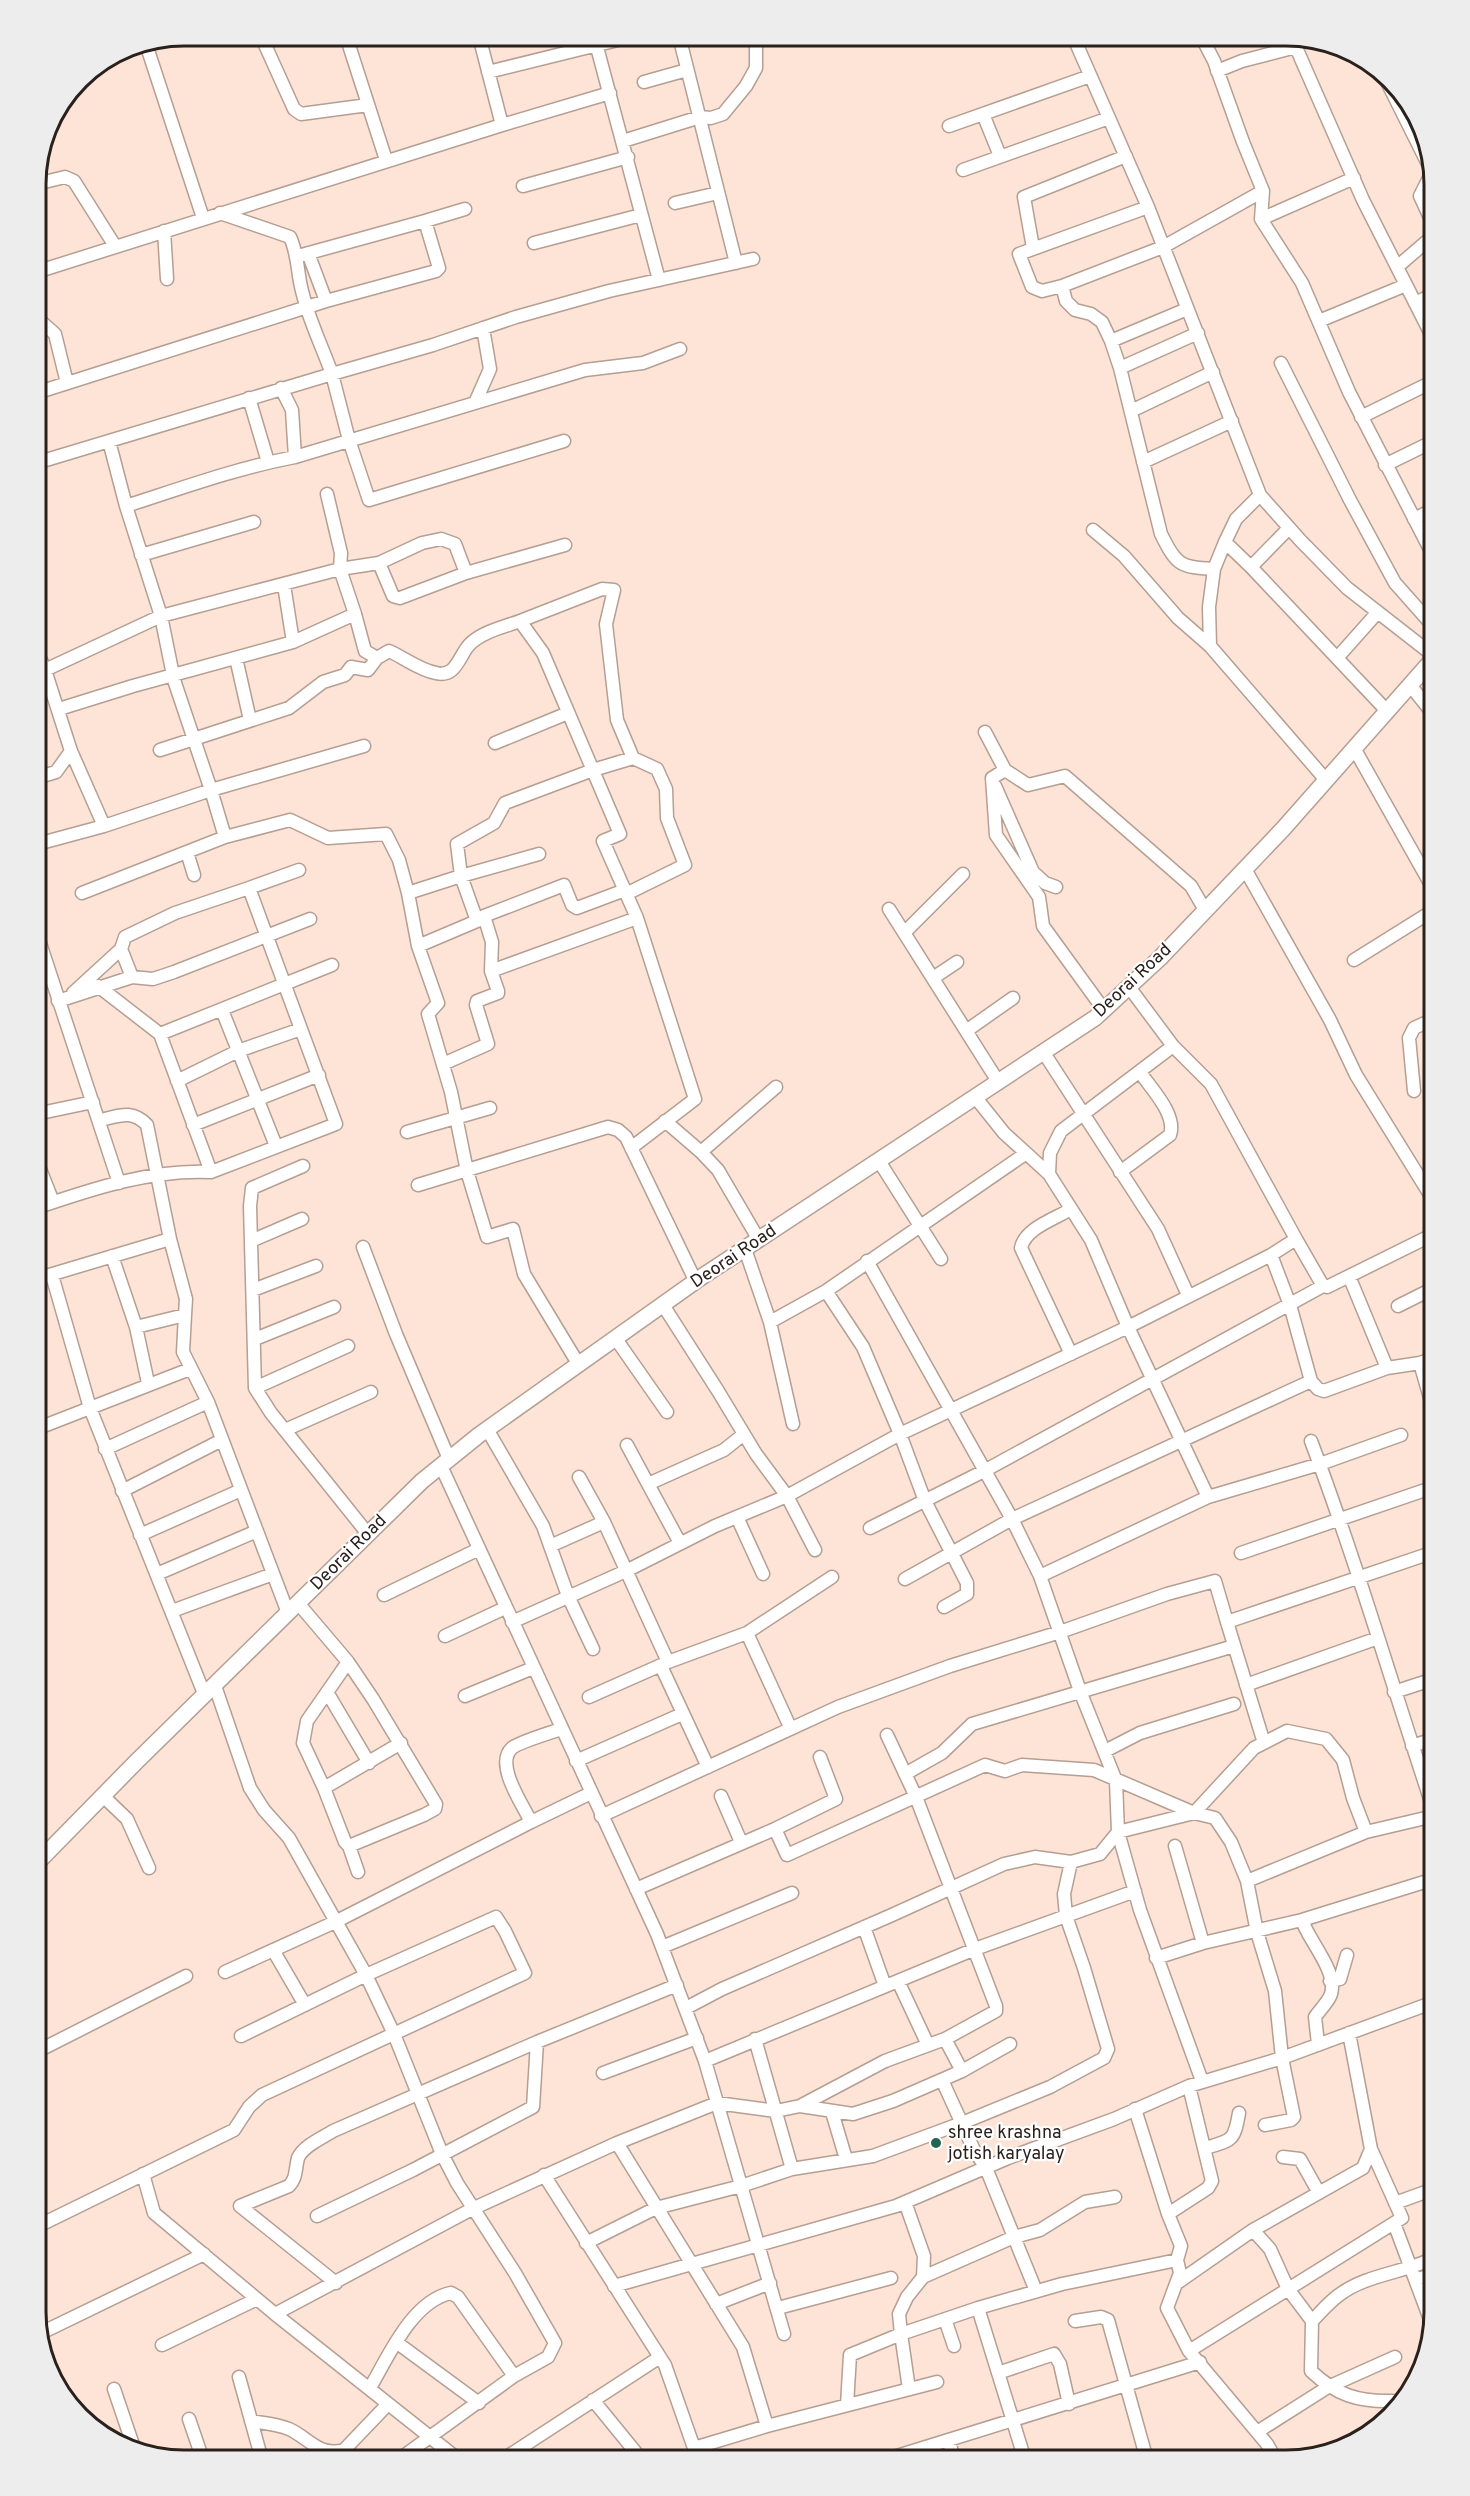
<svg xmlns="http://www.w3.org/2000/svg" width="1470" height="2496" font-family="Overpass,sans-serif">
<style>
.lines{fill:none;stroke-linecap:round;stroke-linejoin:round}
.minor-casing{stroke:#b59e92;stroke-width:15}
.tertiary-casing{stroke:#b59e92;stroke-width:18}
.minor{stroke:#fff;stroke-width:12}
.tertiary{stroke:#fff;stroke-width:15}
.poi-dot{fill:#236453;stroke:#fff;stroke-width:2}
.labels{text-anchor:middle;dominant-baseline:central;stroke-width:4.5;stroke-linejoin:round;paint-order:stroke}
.street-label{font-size:18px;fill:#2a211c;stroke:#fff}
.poi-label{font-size:18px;fill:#2a211c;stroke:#fff;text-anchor:start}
.rim{fill:none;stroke:#2a211c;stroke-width:3}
</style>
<rect width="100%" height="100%" fill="#fde4d7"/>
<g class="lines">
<defs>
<path id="minor" d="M261 36 294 109 301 114 368 105
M346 36 386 160
M594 36 659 280
M679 36 736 263
M1073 36 1148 207 1260 495 1236 519 1225 542 1251 567 1387 711
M1201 36 1214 61 1243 142 1263 191 1261 219 1302 283 1349 392 1434 557
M1291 36 1363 200 1434 340
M146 44 203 218
M1217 71 1242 61 1296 47
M488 72 634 36
M644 82 687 70
M1388 84 1430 168V176L1420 196 1434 226
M983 114 1000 156
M502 125 610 93
M949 126 1090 76
M623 141 700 117 711 118 723 114 746 86 756 68V36
M963 170 1109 118
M36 184 65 177 74 181 115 246
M523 186 628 157
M675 203 718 193
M220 213 290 237C297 252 297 265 300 282 306 313 321 344 332 374L433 345 516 317 609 291 753 259
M1261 219 1354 178
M425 221 465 209
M164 231 167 279
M534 243 641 215
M1033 248 1024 197 1126 156
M308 253 326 301
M1397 267 1426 242 1434 238
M36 272 502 125 479 36
M1062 286 1042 291 1032 287 1019 254 1148 207
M1415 303 1434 294
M36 317 55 334 67 383
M1319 321 1406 285
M1111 341 1187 309
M1281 363 1350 500 1395 583 1434 627
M1120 368 1198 333
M36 393 326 301 436 271 439 268 425 221 298 256
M249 398 268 462
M475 403 490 369 483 328
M1131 411 1213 372
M1361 417 1434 381
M295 457 585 370 643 363 680 349
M1143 462 1232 421
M36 463 332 374 349 440 369 500 564 441
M1385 465 1434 441
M1260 495 1300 540 1347 588 1434 656
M126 506C182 488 237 468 295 457L292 410 281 388
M1414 519 1434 509
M1093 530 1124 556 1178 618 1210 646 1326 780
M141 555 254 522
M379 563 422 543 441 539 455 544 466 573
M1251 567 1289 528
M1214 569 1225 542
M284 585 293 642
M355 614 365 651 377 658 389 651C405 658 419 670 436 673 456 678 459 656 469 645 481 632 504 627 520 621L543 653 620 834 603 841 637 918 695 1099 631 1148
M520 621 602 589 614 590 606 624 617 720 633 758
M1210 646 1209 607 1214 569C1180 567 1177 566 1161 534L1120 368 1111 341 1102 322 1091 314 1075 310 1066 301 1062 286 1163 247 1263 191
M236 658 250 720
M1337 658 1377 613
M36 673 45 670 36 648
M1410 685 1434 715
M59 709 133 686 293 642 355 614 340 569 379 563 393 596 400 598 466 573 565 545
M985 732 1005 770 992 778 996 835 1039 897 1043 926 1104 1010
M495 743 568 713
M1354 748 1434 890
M160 750 289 708 323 682 345 675 351 667 368 670 377 658
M1005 770 1028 785 1065 776 1191 886 1205 910
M36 778 56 772 71 751
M995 786 1033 872 1045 883 1056 887
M104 826 71 751 45 670 161 616 340 569 341 553 327 494
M225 837 290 820 328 838 386 834 399 860 408 893
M41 843 104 826 211 790 174 680 161 616 126 506 109 441
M187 852 194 875
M539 854 461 876 457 844 494 823 505 803 593 770 633 758 657 769 666 789 667 818 685 865 626 894
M1245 869 1330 1020 1356 1075 1434 1201
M249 888 299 870
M82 893 225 837 211 790 364 746
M889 909 999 1083
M484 916 477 921 461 876 408 893 418 946 438 1003 428 1014 451 1092 467 1171 487 1237 513 1229 524 1274 579 1365
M36 931 119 1183
M904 933 963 874
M418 946 477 921
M1354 960 1434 910
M491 971 637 918
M933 978 957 962
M98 986 160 1034 211 1172
M1129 987 1173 1046 1211 1084 1296 1239 1271 1255 1290 1305 1311 1381 1318 1389 1324 1391 1387 1368 1420 1363 1434 1412
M73 993 121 949
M58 1001 132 977
M222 1010 276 1146
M966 1031 1013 998
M160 1034 332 965
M1044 1053 1158 1229 1188 1295
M443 1064 488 1044 476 1005 477 1001 498 993V991L491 971 492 942 484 916 564 885 572 905 577 908 625 890
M177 1081 238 1051 301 1029 249 888 175 913 125 937 121 949 132 977 153 979 174 972 310 919
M1414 1091 1409 1038 1414 1028 1434 1019
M976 1098 1004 1133 1049 1174
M36 1114 93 1102
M100 1120C119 1116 132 1109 147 1125L170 1239 186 1299 185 1315
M665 1121 701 1152 718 1170 759 1240
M193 1125 319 1075
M407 1132 490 1108
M701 1152 776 1087
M36 1159 53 1202
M879 1161 941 1259
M303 1166 252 1188 250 1206 255 1388 271 1413 368 1534
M1120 1172 1170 1135C1177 1114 1151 1089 1140 1072
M418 1185 608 1127 618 1130 626 1137 696 1282
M36 1208C92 1189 151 1169 211 1172L336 1124 301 1029
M1296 1239 1323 1286 1327 1287 1434 1234
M251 1241 302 1219
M363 1247 396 1334 449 1459
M745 1249 770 1322 826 1291 1025 1154
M112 1256 136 1327 185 1315 183 1352 208 1402 288 1613
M867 1261 1012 1519 1040 1576 1080 1691 1116 1781 1118 1832 1140 1910 1202 2081
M1349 1276 1387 1368
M36 1279 170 1239
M253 1290 316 1266
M826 1291 863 1347 900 1434 925 1501 967 1583V1594L944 1607
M663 1305 718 1391 756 1454 787 1496 815 1550
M1398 1306 1434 1288
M770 1322 793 1424
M136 1327 148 1383
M255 1339 334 1307
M616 1339 667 1412
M1071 1354 1021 1248C1025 1228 1055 1219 1071 1209
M1420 1363 1434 1358
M190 1369 90 1408 205 1696
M255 1388 348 1346
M36 1429 90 1408 52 1275
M487 1429 543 1526 568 1596 593 1649
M285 1430 371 1392
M1311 1441C1357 1563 1393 1688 1434 1811
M627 1445 648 1484
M105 1449 208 1402
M441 1466 657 1934 705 2061 784 2334
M579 1477 604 1522
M122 1491 222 1440
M1208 1497 1320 1464 1401 1435
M737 1517 763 1574
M870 1528 984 1471 1323 1286
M140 1535 241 1490
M680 1543 648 1484 724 1450 744 1434
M550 1546 604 1522 668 1662
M1241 1553 1434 1487
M157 1574 257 1531
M1040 1576 1208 1497 1128 1327 1091 1240 1049 1174 1050 1153 1061 1131 1173 1046
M905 1579 1012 1519 1311 1381
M384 1595 479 1549
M298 1603 348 1662 373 1699 436 1804 435 1809 424 1815 349 1846 345 1842 324 1788 303 1743 307 1721 348 1662
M172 1611 273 1574
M512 1622 626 1571 715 1526 787 1496 900 1434 1128 1327 1271 1255
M1227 1622 1264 1743
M747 1633 790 1727
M445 1636 505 1608
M661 1666 708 1767
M1246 1685 1378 1638
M215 1686 250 1788 264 1810 289 1838 366 1975 394 2034 442 2154 457 2183 515 2273 555 2343 548 2357 514 2376 398 2460
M327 1692 369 1763
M1394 1692 1434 1679
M465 1696 533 1668
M589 1697 668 1662 747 1633 832 1577
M887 1735 916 1797 996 2006V2011L945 2039
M1412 1746 1434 1739
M1105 1751 1140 1733 1234 1704
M576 1761 682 1714
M905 1774 942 1753 972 1724 1234 1646
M324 1788 401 1743
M103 1796 127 1819 149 1868
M721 1796 741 1842
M601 1816 838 1707 950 1666 1060 1632 1167 1594 1215 1581 1227 1622 1434 1552
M531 1822 591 1793
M775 1829 836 1799 820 1757
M349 1846 358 1872
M1175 1846 1203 1943
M1247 1881 1366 1832 1434 1816
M636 1889 775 1829 787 1855 985 1765 1005 1771 1022 1765 1094 1770 1194 1813 1215 1818 1231 1842 1247 1881 1257 1932 1275 1991 1282 2058 1294 2117 1291 2120 1265 2125
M1302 1920C1308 1940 1338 1971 1331 1994 1329 2001 1319 2011 1315 2017L1318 2044
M864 1927 885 1986
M662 1947 792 1893
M273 1950 305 2005
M1156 1958 1203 1943 1302 1920 1434 1879
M225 1972 335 1922 531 1822C523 1805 494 1764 512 1748 519 1742 550 1733 561 1729
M898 1981 928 2045
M1330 1981 1340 1979 1347 1955
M686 2008 722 1989 892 1915 1004 1864 1035 1857 1071 1862 1100 1854 1118 1832 1194 1813 1254 1748 1287 1731 1326 1739 1343 1760 1353 1798 1366 1832
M755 2039 792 2169
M36 2052 186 1976
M705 2061 975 1949 1135 1891
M603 2073 697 2038
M942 2080 974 2150 986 2168 1036 2291
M800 2106 885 2061 945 2039 962 2071
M1135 2109 1168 2214 1181 2246 1177 2260 1180 2273 1167 2308 1189 2351 1267 2444 1276 2460
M832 2112 846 2159
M617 2143 743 2347 767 2426
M1205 2148C1232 2140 1234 2142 1239 2113
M1283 2157 1300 2159 1319 2193
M143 2174 154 2213 275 2314 459 2460
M544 2175 665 2365 694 2448 767 2426 937 2382
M1395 2203 1434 2189
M1168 2214 1208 2188 1212 2181 1189 2086
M317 2216 413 2170 533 2107 537 2042
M1394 2223 1431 2322
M36 2227 234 2130 249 2107 262 2095 525 1973 505 1931 496 1917 366 1975 241 2036
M1253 2230 1363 2168 1371 2149
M586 2243 656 2208 741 2186 792 2169 873 2156 962 2123 1050 2087 1104 2058 1108 2049 1084 1968 1066 1916 1064 1894 1071 1862
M923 2277 1014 2237 1040 2230 1085 2202 1115 2197
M1416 2279 1434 2275
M336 2283 240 2206 289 2186C297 2178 295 2169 298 2158 303 2146 322 2138 333 2131L537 2042 677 1985
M1177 2283 1253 2230 1270 2249 1288 2289 1312 2321
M614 2286 896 2206 1008 2158 1114 2119 1189 2086 1282 2058 1434 2002
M716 2304 770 2283
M778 2308 891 2278
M978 2308 1025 2460
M275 2314 472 2209 617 2143 717 2103 776 2111 800 2106 853 2114 893 2101 962 2071 1010 2044
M945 2319 954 2346
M1075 2321 1101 2317 1108 2320 1147 2460
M41 2333 204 2254
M396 2342 479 2403
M162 2345 257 2299
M1189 2351 1402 2218 1371 2149 1349 2033
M998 2373 1054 2354 1060 2364 1069 2404
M239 2377 262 2460
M370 2388C388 2357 412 2301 451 2293L458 2297 514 2376
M114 2389 133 2445
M909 2389 901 2334 978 2308 1062 2284 1177 2260
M593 2400 642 2460
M847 2405 850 2355 901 2334 899 2314 907 2297 923 2277 924 2256 905 2202
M1395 2406 1393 2401C1358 2402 1336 2395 1311 2371L1312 2321C1321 2312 1329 2302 1339 2295 1367 2274 1404 2273 1434 2258
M189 2419 203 2460
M251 2421C263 2423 278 2424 289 2429 309 2438 319 2457 344 2450L388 2404
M1257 2432 1328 2387 1395 2357
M948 2440 955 2460
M502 2460 660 2357
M884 2460 1200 2362"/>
<path id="tertiary" d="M36 1864 136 1762 422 1481 479 1435 703 1276 1095 1018 1160 958 1283 829 1434 658"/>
</defs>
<use href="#minor" class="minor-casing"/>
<use href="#tertiary" class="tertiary-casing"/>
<use href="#minor" class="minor"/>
<use href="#tertiary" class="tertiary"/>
</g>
<circle class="poi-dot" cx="936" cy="2143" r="6"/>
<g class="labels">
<g class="street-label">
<text transform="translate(1133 981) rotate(-43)">Deorai Road</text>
<text transform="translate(734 1257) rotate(-34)">Deorai Road</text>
<text transform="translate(349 1553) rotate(-45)">Deorai Road</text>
</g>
<g class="poi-label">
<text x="948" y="2133">shree krashna<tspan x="948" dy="21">jotish karyalay</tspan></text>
</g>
</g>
<path d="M0 0H1470V2496H0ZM184 46H1286A138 138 0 0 1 1424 184V2312A138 138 0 0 1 1286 2450H184A138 138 0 0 1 46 2312V184A138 138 0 0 1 184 46Z" fill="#eeeded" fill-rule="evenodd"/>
<path class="rim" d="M184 46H1286A138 138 0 0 1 1424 184V2312A138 138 0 0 1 1286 2450H184A138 138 0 0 1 46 2312V184A138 138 0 0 1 184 46Z"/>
</svg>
